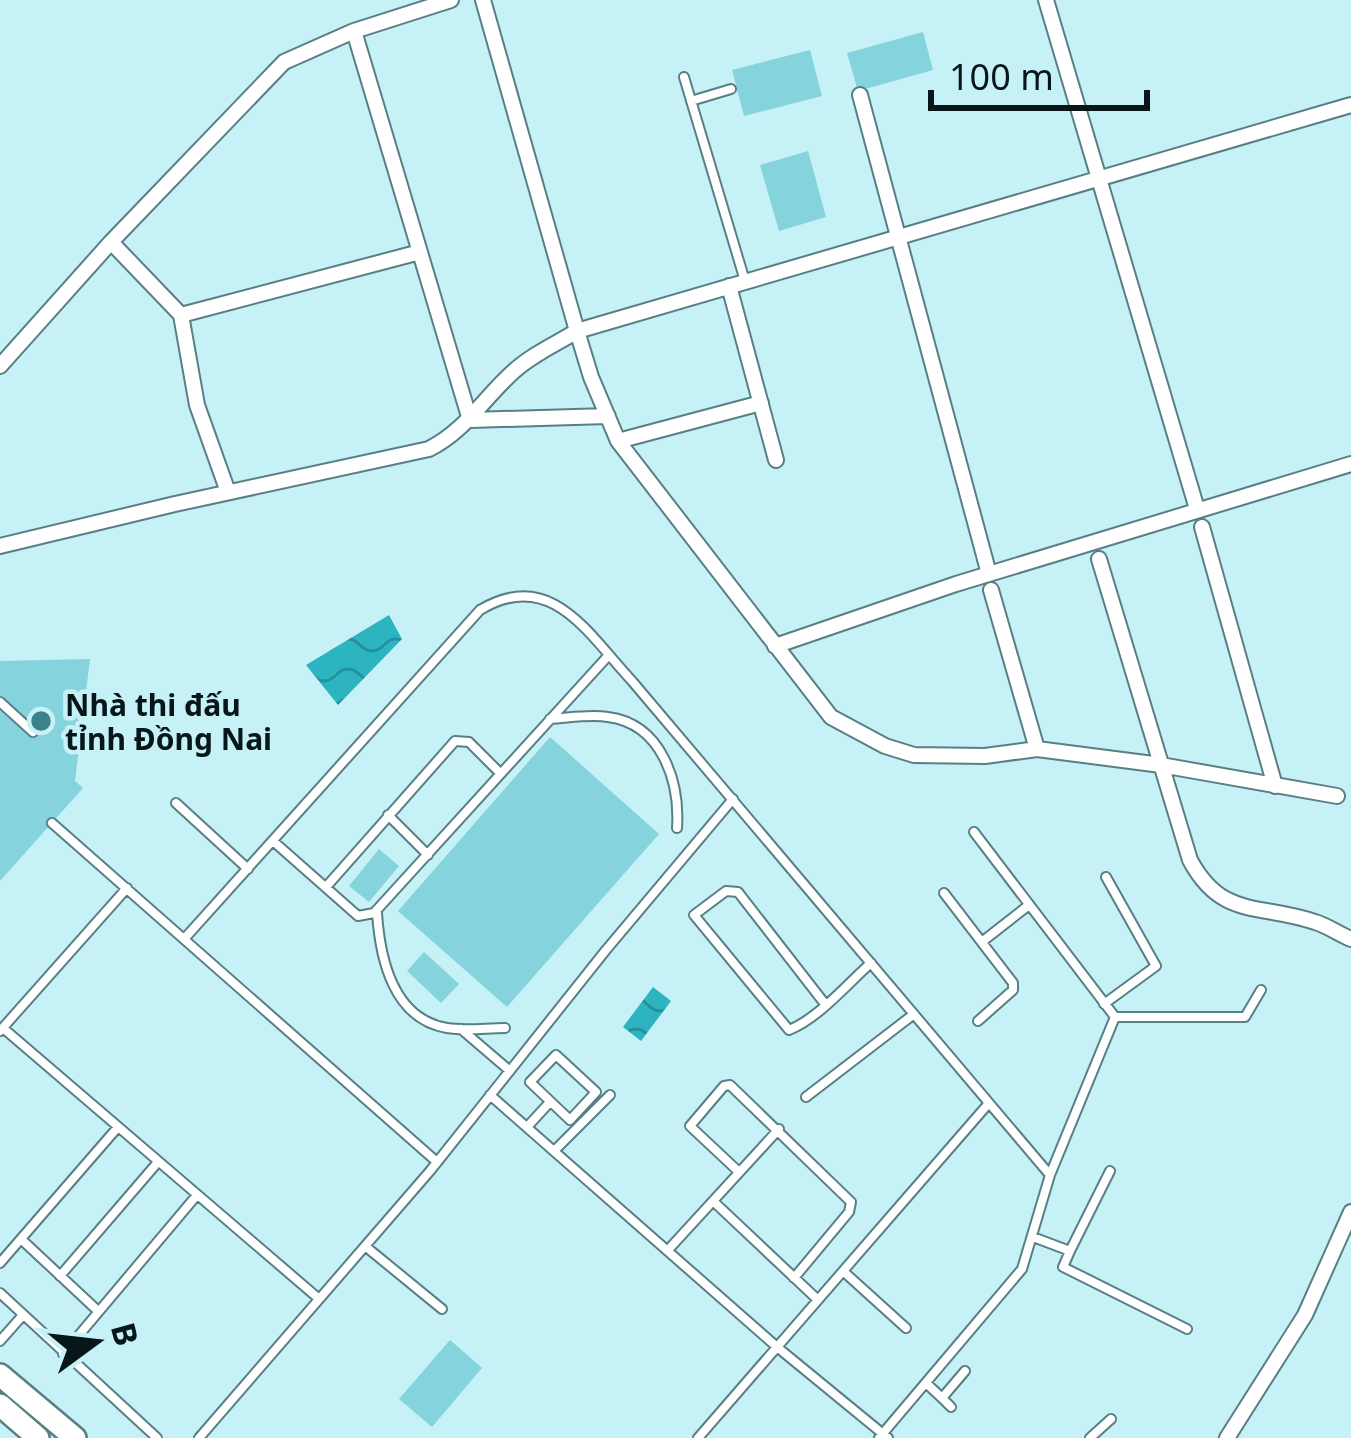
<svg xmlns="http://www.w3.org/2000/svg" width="1351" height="1438" font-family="'Noto Sans',sans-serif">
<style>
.park{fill:#85d3dd}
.water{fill:url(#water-waves)}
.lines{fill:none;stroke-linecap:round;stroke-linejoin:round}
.lane-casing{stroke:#587f84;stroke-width:12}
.street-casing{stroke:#587f84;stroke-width:18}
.primary-casing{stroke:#587f84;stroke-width:26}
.lane{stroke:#fff;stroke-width:8}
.street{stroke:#fff;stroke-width:14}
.primary{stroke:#fff;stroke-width:21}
.poi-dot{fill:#3b828a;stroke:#c6f1f6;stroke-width:4.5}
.labels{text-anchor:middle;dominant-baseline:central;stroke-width:9;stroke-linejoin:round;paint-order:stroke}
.poi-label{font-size:30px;font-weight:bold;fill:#071719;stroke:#c6f1f6;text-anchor:start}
</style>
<defs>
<pattern id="water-waves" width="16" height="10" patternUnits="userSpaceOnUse" patternTransform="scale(3)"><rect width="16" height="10" fill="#2db4c1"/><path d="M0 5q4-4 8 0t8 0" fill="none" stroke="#24919c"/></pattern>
</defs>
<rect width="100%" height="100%" fill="#c6f1f6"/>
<path class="park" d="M923 32 933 70 858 91 847 53Z
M810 50 822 96 744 116 732 70Z
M808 151 826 217 779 231 760 165Z
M90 659 75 781 83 788 0 881V661Z
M550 737 659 834 507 1007 398 911Z
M379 849 399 866 369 902 349 886Z
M424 952 459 984 441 1003 407 971Z
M450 1340 482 1368 432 1427 399 1399Z"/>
<path class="water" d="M389 615 402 639 338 705 306 665Z
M653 987 671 1001 641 1041 623 1027Z"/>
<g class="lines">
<defs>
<path id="lane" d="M684 77 745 281
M691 101 731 89
M0 702 33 732
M550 719C569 718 589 714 608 717 662 724 680 782 677 828
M176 803 248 869
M388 815 428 855
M52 823 437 1162
M974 832 1115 1017
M273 841 358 916 374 913 608 656
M326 887 455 741 469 742 500 773
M944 893 1013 983V990L978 1021
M377 913C380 958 393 1019 447 1028 466 1031 486 1028 505 1028
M185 938 480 610C551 567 588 634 632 681L1050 1175
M983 941 1029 905
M825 1004 738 892 726 891 694 915 789 1030C819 1018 847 984 871 963
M1104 1004 1156 966 1106 877
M3 1028 318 1298
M461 1029 510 1071
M0 1031 127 888
M556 1055 596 1092 570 1120 530 1082Z
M490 1095 777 1347 888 1438
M806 1097 914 1014
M527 1127 550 1102
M554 1151 610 1095
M739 1172 690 1126 724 1086 730 1085 851 1202 849 1212 794 1278
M713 1201 818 1300
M1033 1237 1070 1251 1063 1267 1187 1329
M21 1239 98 1311
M365 1246 442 1309
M668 1250 779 1129
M1070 1251 1110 1171
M0 1263 118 1127
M843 1271 906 1328
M60 1276 158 1162
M0 1293 157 1438
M0 1341 23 1315
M63 1354 197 1195
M926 1383 942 1398 965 1371
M942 1398 951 1407
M199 1438 430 1171 606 950 733 799
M698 1438 989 1103
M879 1438 1022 1269 1050 1175 1115 1017H1245L1261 990
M1090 1438 1111 1419"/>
<path id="street" d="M1046 0 1197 509
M354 31 470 420 608 416
M860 95 989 574
M111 242 284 62 354 31 451 0
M729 286 776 460
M181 315 420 252
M0 366 111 242 181 315 197 405 228 492
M618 441 761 403
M1202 527 1275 786
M0 546 175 504 429 449C466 430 483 399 513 372 531 355 556 344 577 331L483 0
M1099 559 1190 860C1222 920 1261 903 1315 922 1328 926 1339 934 1351 939
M991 590 1037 749
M775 646 956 584 1351 464
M1337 796 1161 765 1037 749 985 756 914 755 885 746 831 717 618 441 591 377 577 331 1351 105
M1227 1438 1305 1315 1351 1212"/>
<path id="primary" d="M0 1375 75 1438
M0 1405 38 1438"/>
</defs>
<use href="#lane" class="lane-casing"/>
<use href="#street" class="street-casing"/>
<use href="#primary" class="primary-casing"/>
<use href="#lane" class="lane"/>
<use href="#street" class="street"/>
<use href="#primary" class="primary"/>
</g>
<circle class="poi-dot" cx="41" cy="721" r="12"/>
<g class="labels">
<g class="poi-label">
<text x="65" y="704">Nhà thi đấu<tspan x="65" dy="34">tỉnh Đồng Nai</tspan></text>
</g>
</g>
<g transform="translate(96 1342) rotate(75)" stroke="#c6f1f6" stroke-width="9" paint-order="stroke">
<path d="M0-9L21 45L0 30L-21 45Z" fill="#071719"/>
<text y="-18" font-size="33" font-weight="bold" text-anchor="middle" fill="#071719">B</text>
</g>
<path d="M931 90v18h216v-18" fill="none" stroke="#071719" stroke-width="6"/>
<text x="949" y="90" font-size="36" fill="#071719" stroke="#c6f1f6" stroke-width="9" paint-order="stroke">100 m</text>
</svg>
